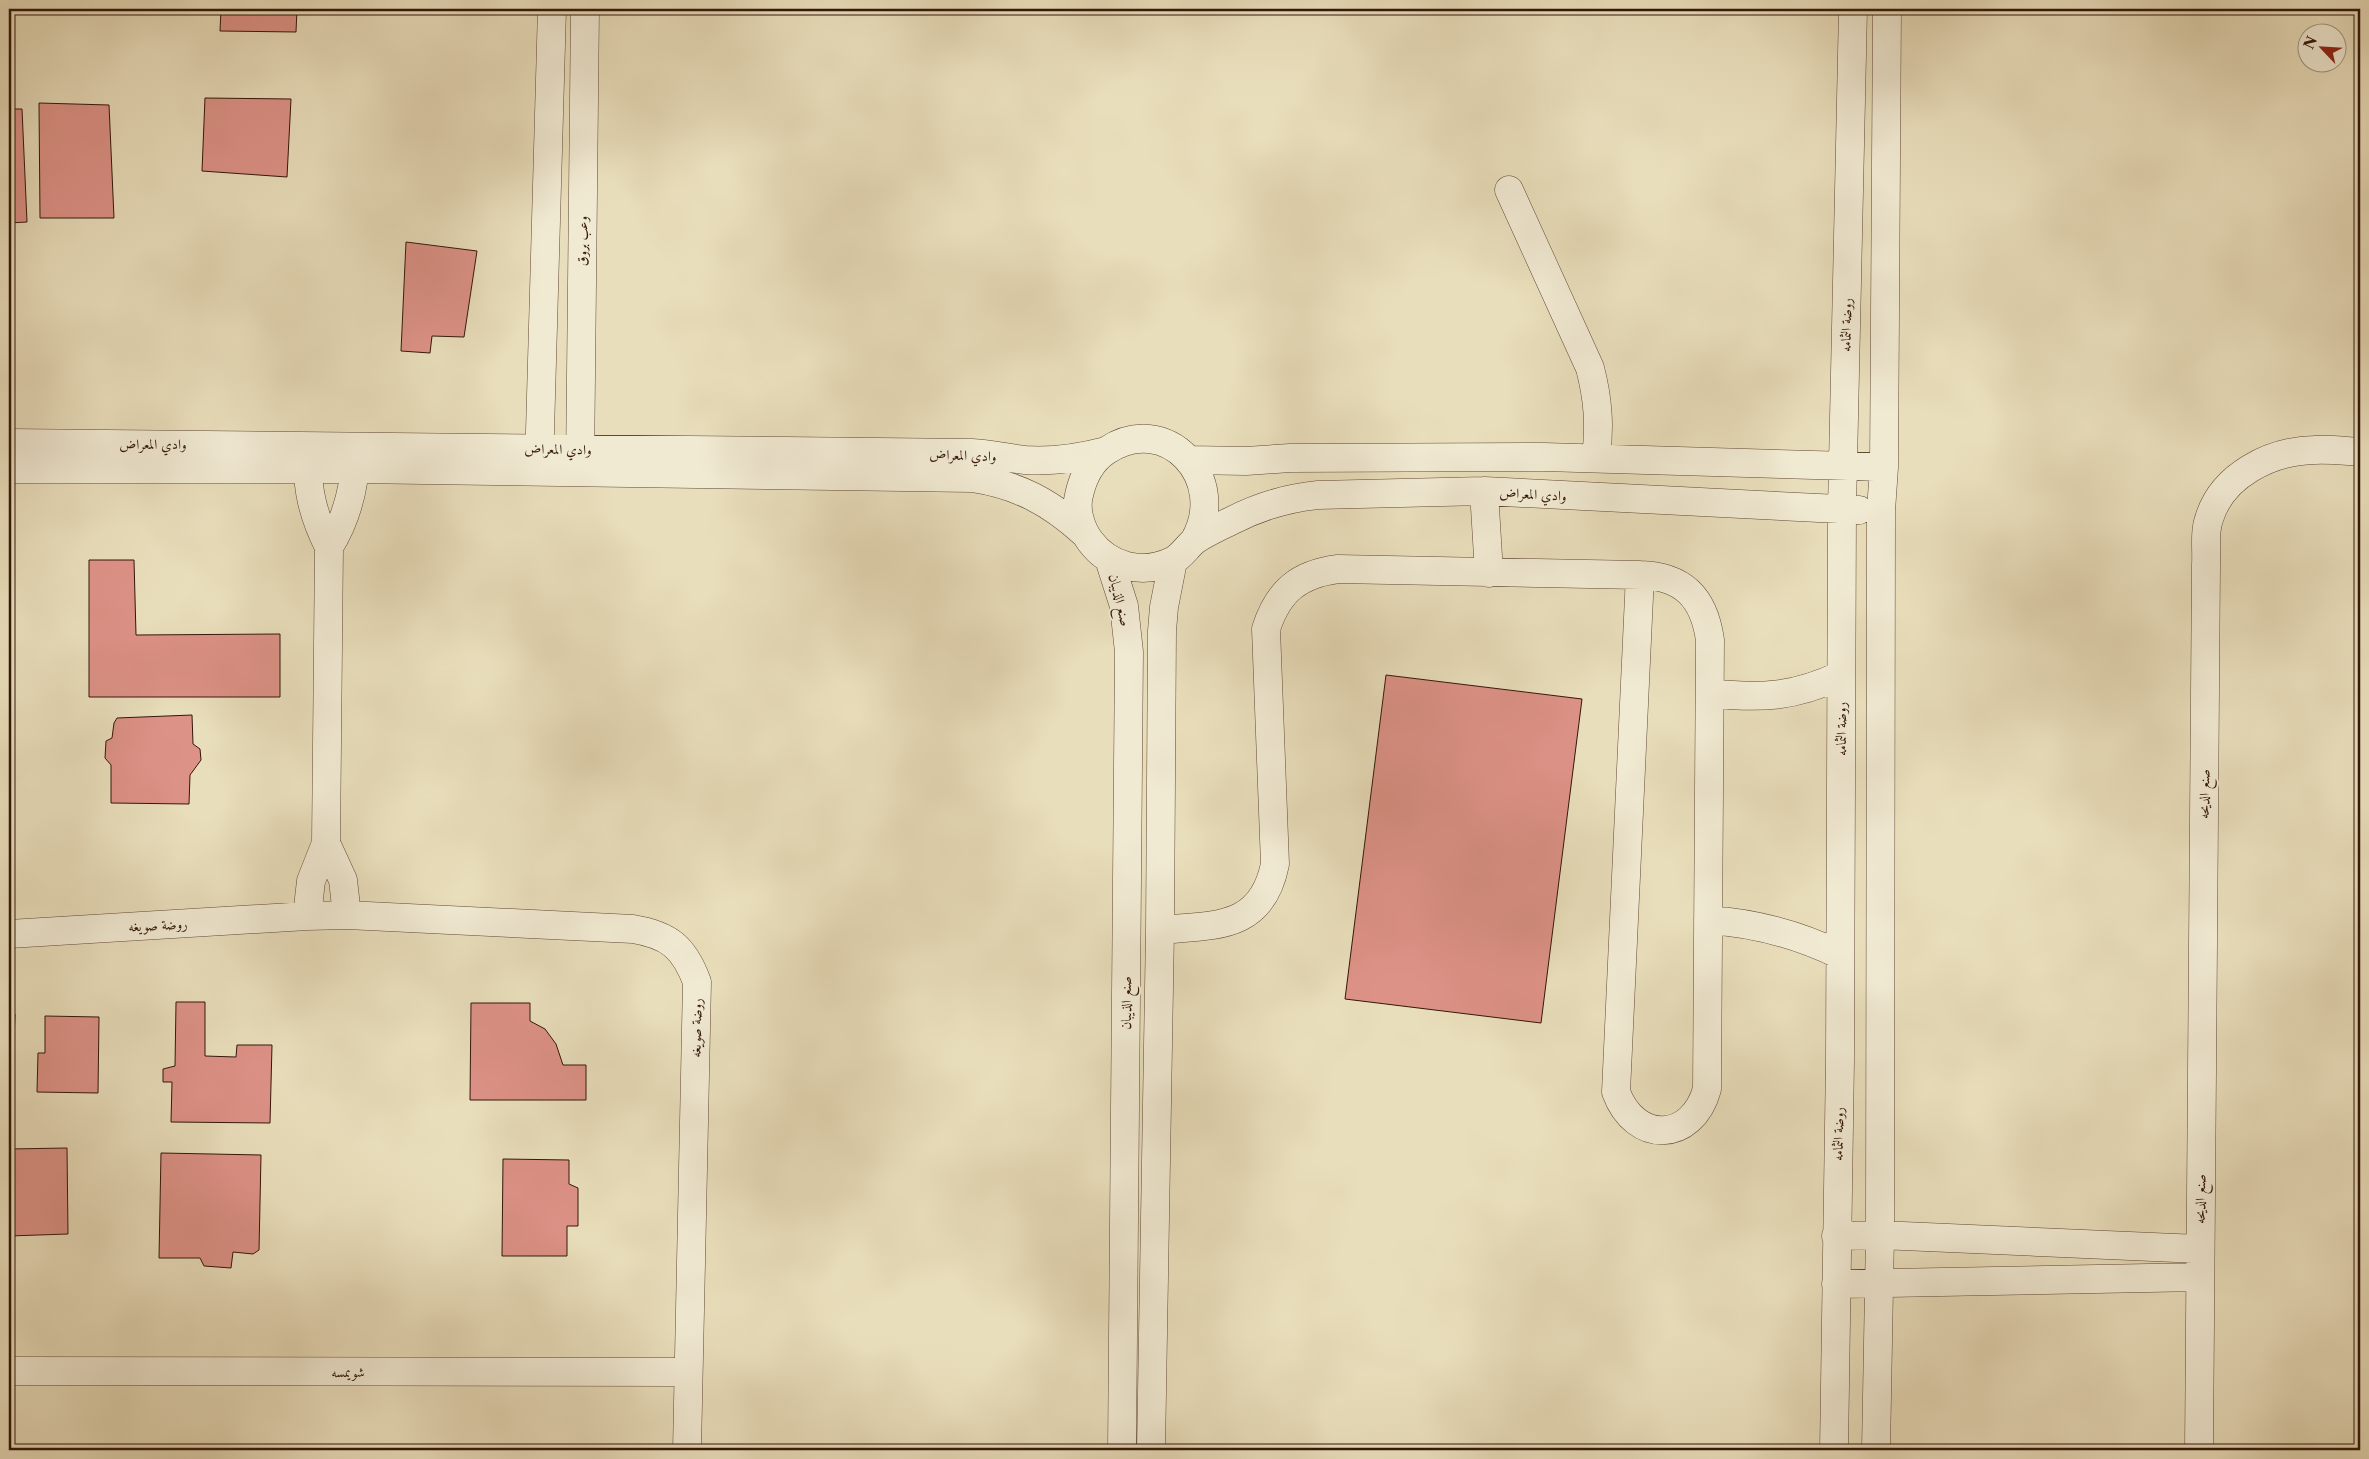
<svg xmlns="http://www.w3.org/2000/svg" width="2369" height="1459" font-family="'Libre Caslon Text',Amiri,serif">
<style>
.building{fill:#dd9287;stroke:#33160a}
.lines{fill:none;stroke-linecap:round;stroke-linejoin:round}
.minor-casing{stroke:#604836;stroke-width:29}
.minor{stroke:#f1ead3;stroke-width:28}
.labels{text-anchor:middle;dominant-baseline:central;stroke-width:4;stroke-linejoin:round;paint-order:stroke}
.street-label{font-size:14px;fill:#33160a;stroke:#f1ead3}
</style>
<rect width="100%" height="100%" fill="#e9debb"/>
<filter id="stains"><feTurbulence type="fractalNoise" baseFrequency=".004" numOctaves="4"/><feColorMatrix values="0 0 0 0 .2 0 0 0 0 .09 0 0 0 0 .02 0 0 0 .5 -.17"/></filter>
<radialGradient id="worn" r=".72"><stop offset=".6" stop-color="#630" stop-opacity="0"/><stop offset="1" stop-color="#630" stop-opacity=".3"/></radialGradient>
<path class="building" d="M221 9H297L296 32 220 31Z
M205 98 291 99 287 177 202 171Z
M39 103 109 105 114 218H40Z
M9 109H22L27 222 9 223Z
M406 242 477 251 464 337 432 336 430 353 401 351Z
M89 560H134L136 635 280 634V697H89Z
M1386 675 1582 699 1541 1023 1345 999Z
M192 715 193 744 200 749 201 760 190 775 189 804 111 803V765L105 758 106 741 112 738 114 723 117 718Z
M176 1002H205V1056L236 1057 237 1045H272L270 1123 171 1122 172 1082H163V1069L175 1066Z
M471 1003H530V1021L545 1029 556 1044 563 1065H586V1100H470Z
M9 1014H15L12 1093H9Z
M45 1016 99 1017 98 1093 37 1092 38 1053H45Z
M67 1148 68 1234 9 1236V1149Z
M161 1153 261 1155 259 1250 253 1254 233 1252 231 1268 204 1266 200 1258H159Z
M503 1159 569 1160V1184L578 1188V1226H567V1256H502Z"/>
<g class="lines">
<defs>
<path id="minor" d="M1509 190 1590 368C1598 399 1600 425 1596 457
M9 443 972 453C990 454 1007 458 1025 460 1053 462 1079 458 1106 451
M1189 460 1246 461 1290 458 1544 457 1884 467
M539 467 552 9
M580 467 585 9
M9 469H355L972 478C1018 485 1050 502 1084 533
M1484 491 1489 573
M1194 541C1230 479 1166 410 1106 451 1091 461 1083 477 1079 495 1075 510 1081 529 1090 541 1109 567 1143 575 1172 561 1181 557 1186 548 1194 541 1205 533 1219 527 1231 521 1258 507 1287 498 1318 495L1484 491 1859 510
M329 547C348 517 355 486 356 451
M1109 559 1124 606 1129 652 1122 1450
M1710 693C1760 699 1795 697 1841 675
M326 843 343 880 347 915
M307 916 311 881 326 843 329 547C313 516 306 487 308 452
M1708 920C1756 923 1797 934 1840 955
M1160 930C1215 925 1262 930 1275 864L1266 629C1278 591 1299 574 1338 569L1640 575C1683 576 1704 597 1710 640L1707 1089C1692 1143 1635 1144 1616 1092L1640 575
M9 934 307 916 347 915 633 929C669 935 684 947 697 982L687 1450
M1836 1236 1880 1235 2199 1249
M1836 1284 2200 1277
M9 1371 688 1372
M1151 1450 1160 930 1162 631 1164 607 1173 561
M1834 1450 1840 1060 1842 509 1853 9
M1876 1450 1880 1235 1881 511 1884 467 1887 9
M2199 1450 2206 565C2207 551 2204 532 2209 519 2222 475 2271 451 2314 450 2329 449 2345 451 2360 452"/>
</defs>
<use href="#minor" class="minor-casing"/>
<use href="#minor" class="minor"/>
</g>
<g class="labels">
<g class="street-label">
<text transform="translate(582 241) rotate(-89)">وعب بروق</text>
<text transform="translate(1846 325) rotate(-89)">روضة الثمامه</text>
<text x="153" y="444">وادي المعراض</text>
<text transform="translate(558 449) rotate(1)">وادي المعراض</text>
<text transform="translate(963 455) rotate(2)">وادي المعراض</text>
<text transform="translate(1533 494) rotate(3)">وادي المعراض</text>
<text transform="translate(1120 600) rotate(76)">صنع الذيبان</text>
<text transform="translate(1841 729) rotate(-90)">روضة الثمامه</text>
<text transform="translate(2204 794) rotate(-89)">صنع الديحه</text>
<text transform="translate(158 925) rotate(-3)">روضة صويغه</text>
<text transform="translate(1126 1003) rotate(-90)">صنع الذيبان</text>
<text transform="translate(696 1028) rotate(-89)">روضة صويغه</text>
<text transform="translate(1838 1134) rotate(-89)">روضة الثمامه</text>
<text transform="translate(2200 1199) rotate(-89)">صنع الديحه</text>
<text x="348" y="1372">شويمسه</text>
</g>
</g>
<rect width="2369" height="1459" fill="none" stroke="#e9debb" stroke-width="30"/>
<rect x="10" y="10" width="2349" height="1439" fill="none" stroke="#33160a" stroke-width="2.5"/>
<rect x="15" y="15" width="2339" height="1429" fill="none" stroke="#33160a"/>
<g transform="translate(2322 48) rotate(295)"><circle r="24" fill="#f1ead3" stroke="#a59583"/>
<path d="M0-4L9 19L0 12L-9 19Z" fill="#8f2418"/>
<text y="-8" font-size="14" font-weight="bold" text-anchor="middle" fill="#33160a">N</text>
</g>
<rect width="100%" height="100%" filter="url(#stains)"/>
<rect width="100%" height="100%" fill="url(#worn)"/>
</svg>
